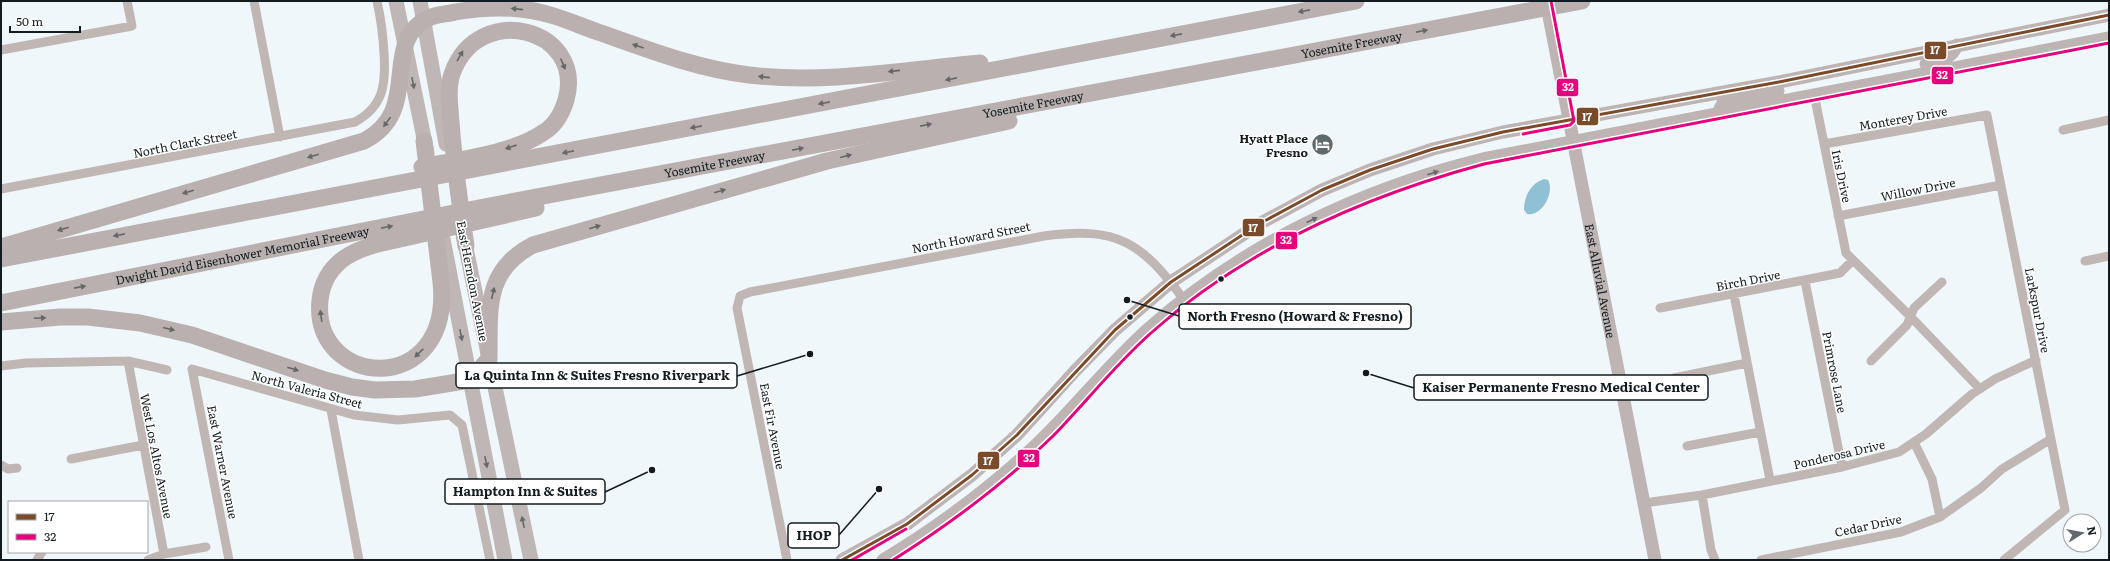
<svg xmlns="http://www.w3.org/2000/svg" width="2110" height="561" font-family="Literata,serif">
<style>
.water{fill:#8fc0d4}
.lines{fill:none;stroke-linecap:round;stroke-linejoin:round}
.street{stroke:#c0b6b4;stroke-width:9}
.secondary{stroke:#bdb4b3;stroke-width:13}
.primary{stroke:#bfb6b6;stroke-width:15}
.highway{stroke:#b9b0af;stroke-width:17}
.bus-1-casing{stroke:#fff;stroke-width:6}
.bus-2-casing{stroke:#fff;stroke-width:6}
.bus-1{stroke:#7a4b2a;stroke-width:3}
.bus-2{stroke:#e5007d;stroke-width:3}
.oneway{fill:#666668}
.oneway2{fill:#68696b}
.oneway3{fill:#68686a}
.bus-dot{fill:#121c20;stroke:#fff;stroke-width:1.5}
.labels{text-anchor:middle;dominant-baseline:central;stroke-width:3;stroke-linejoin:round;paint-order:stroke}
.street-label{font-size:12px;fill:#121c20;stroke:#fff}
.poi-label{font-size:12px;font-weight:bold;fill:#121c20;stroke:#fff;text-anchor:end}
.leader{fill:none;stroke:#121c20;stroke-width:1.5}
.callout-dot{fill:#121c20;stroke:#fff;stroke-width:1.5}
.callout{fill:#fff;stroke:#121c20;stroke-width:1.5}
.callout-label{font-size:13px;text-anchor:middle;font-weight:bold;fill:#121c20}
.line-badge{stroke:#fff;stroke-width:1.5}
.badge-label{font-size:11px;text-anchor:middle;font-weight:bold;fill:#fff}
</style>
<rect width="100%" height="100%" fill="#f0f7fa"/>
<path class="water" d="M1544 179 1548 180C1555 192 1542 217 1527 214L1524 210C1524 196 1531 183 1544 179Z"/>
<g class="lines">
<path class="street" d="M254 1 280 137
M1 50 132 26 127 1
M2063 130 2109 120
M1824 144 1987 115 2065 510 2004 560
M1 189 355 122C384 106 386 84 384 53 383 35 381 19 377 1
M1838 216 2001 185
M1853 260 1910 316 1980 389
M2085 261 2109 256
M1805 281 1842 467
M1734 295 1770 480
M1660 308 1840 273 1853 260 1846 253 1814 94
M128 361 164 554
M1871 361 1907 325 1914 308 1942 282
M1 366 26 363 128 361 167 370
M1674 378 1747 363
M331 410 359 560
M1914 442 1932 479 1940 517
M1687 446 1760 432
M71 459 143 445
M1 465 8 469 17 468
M1702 495 1711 550 1715 560
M1644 503 1702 495 1842 467 1899 452 1926 434 1972 394 1995 379 2036 360
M37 560 42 552
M148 560 164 554 206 547
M229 560 192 369 354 415 398 420 450 415 462 425 490 560
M787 560 737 308 740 296 750 292 1044 236C1117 226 1142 242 1184 300
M1761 560 1901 532 1940 517 1981 488 2002 469 2051 439"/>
<g class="secondary">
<path id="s1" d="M1546 1 1655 560"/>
<path d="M1926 64C1939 61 1952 59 1957 45"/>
<path d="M1718 113 1723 103 1730 100 1778 91"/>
<path d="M842 560 907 524 972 475 1017 435 1075 371 1115 330 1171 282 1259 224 1322 190 1370 170 1433 149 1503 132 1779 82 2109 15"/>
<path d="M883 560C938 527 989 489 1036 445 1075 408 1108 365 1148 329 1243 245 1360 189 1483 159L2109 38"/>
</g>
<path class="primary" d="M396 1 427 153
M420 1 446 144
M463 234 531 560
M443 239 505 560"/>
<g class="highway">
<path d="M424 141 441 282C453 399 311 389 320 300 322 282 331 267 346 257 364 245 388 242 409 237 451 227 494 218 536 208"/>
<path d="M422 167C458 160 515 153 544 132 556 125 562 113 566 100 586 28 478 0 452 74 447 89 450 107 451 122 454 164 460 205 466 246"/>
<path d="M1 247 364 141C425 110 377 40 431 17 438 14 448 14 455 12 488 6 522 6 554 16 570 21 586 28 601 33 649 50 698 69 749 75 826 84 903 70 980 63"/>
<path d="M1 259 1356 1"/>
<path id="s2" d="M1 303 484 207 1582 1"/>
<path d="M1 322 60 317H88L140 323 192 335 325 380 352 387 375 390 415 389 470 380 489 359C490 311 483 271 533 245L827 161 1009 121"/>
</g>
<defs>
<path id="bus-1" d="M842 560 907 524 972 475 1017 435 1115 330 1171 282 1259 224 1322 190 1370 170 1433 149 1503 132 1779 82 2109 15"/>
<path id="bus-2" d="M1523 134 1570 125 1574 121 1551 1
M852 560 906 529
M893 560C950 524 1005 483 1053 436 1086 402 1115 365 1151 333 1246 248 1362 197 1484 164L2109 43"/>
</defs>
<use href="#bus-1" class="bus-1-casing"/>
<use href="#bus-2" class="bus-2-casing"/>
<use href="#bus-1" class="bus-1"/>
<use href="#bus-2" class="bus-2"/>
</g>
<defs><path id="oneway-solid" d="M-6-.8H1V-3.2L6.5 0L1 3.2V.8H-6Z"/></defs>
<g class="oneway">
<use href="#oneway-solid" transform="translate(517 9) rotate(-174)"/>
<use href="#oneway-solid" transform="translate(1304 11) rotate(169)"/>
<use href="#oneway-solid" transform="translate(1422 31) rotate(-11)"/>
<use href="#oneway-solid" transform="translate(1176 35) rotate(169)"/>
<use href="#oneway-solid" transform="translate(638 46) rotate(-161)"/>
<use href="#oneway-solid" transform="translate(460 56) rotate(-60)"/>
<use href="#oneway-solid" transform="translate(563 64) rotate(67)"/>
<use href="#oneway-solid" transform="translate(894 71) rotate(174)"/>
<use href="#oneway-solid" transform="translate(764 77) rotate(-174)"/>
<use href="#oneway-solid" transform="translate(951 79) rotate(169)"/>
<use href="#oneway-solid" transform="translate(824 103) rotate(169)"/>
<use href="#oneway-solid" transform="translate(387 122) rotate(126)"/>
<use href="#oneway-solid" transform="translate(926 125) rotate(-11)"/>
<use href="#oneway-solid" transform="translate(696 127) rotate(169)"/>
<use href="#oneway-solid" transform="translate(511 147) rotate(161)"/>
<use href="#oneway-solid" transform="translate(798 149) rotate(-11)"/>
<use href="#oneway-solid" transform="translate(568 152) rotate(169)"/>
<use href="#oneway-solid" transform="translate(313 156) rotate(164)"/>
<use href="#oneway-solid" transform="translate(846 156) rotate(-14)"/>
<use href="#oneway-solid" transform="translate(720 191) rotate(-16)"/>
<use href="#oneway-solid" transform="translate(188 192) rotate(164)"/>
<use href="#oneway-solid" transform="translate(387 227) rotate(-11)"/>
<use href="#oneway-solid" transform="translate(595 227) rotate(-16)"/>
<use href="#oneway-solid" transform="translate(63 229) rotate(163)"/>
<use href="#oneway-solid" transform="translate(119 235) rotate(169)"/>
<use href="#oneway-solid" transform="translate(80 287) rotate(-11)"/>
<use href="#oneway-solid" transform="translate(493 293) rotate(-77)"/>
<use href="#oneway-solid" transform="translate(321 316) rotate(-98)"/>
<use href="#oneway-solid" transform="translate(40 318) rotate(-3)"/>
<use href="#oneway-solid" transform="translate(169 329) rotate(14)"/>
<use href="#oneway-solid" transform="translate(419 353) rotate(136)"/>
<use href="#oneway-solid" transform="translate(293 369) rotate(18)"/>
</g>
<g class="oneway2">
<use href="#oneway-solid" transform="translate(413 83) rotate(79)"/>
<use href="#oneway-solid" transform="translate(461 335) rotate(79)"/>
<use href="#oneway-solid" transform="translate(486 462) rotate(79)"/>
<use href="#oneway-solid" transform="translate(523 522) rotate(-102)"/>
</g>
<g class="oneway3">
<use href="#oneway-solid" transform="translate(1433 173) rotate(-17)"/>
<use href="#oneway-solid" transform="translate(1312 220) rotate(-25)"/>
</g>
<defs>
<symbol id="hotel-disc" viewBox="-11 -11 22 22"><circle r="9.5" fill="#60696c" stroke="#fff"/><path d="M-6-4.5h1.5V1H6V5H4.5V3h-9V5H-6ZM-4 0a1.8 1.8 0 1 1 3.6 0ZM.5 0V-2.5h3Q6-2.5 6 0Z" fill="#fff"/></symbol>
</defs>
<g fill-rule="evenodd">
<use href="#hotel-disc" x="1310" y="132" width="25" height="25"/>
</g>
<g class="bus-dot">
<circle cx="1221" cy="279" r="3.5"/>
<circle cx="1130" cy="317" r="3.5"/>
</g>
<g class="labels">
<g class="street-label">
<text stroke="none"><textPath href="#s2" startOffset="1375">Yosemite Freeway</textPath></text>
<text stroke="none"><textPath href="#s2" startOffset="1051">Yosemite Freeway</textPath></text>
<text transform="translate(1903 118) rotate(-10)">Monterey Drive</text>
<text transform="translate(185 143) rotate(-11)">North Clark Street</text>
<text stroke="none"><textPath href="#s2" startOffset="727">Yosemite Freeway</textPath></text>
<text transform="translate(1842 176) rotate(78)">Iris Drive</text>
<text transform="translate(1918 189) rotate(-11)">Willow Drive</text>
<text transform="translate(971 237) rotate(-11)">North Howard Street</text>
<text stroke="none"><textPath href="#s2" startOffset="246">Dwight David Eisenhower Memorial Freeway</textPath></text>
<text transform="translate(1748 280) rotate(-11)">Birch Drive</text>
<text transform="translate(473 281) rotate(79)">East Herndon Avenue</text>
<text stroke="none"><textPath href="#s1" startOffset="285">East Alluvial Avenue</textPath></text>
<text transform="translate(2038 310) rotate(79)">Larkspur Drive</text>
<text transform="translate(1835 372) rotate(79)">Primrose Lane</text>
<text transform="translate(307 389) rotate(15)">North Valeria Street</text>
<text transform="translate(773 426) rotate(79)">East Fir Avenue</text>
<text transform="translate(1839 454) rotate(-13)">Ponderosa Drive</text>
<text transform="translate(157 456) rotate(79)">West Los Altos Avenue</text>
<text transform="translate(223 462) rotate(79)">East Warner Avenue</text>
<text transform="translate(1868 525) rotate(-12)">Cedar Drive</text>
</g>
<g class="poi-label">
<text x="1308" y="138">Hyatt Place<tspan x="1308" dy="14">Fresno</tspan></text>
</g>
</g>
<path class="leader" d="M1127 300L1179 316M810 354L737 376M1366 373L1414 388M652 470L605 492M879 489L839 535"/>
<g class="callout-dot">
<circle cx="1127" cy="300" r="4"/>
<circle cx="810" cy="354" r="4"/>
<circle cx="1366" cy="373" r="4"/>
<circle cx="652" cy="470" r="4"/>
<circle cx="879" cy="489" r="4"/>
</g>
<g class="callout">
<rect x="1179" y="304" width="232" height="25" rx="4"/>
<rect x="456" y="363" width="281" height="25" rx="4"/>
<rect x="1414" y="375" width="294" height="25" rx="4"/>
<rect x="445" y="479" width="160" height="25" rx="4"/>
<rect x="788" y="523" width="51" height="25" rx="4"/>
</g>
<g class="callout-label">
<text x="1295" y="321">North Fresno (Howard &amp; Fresno)</text>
<text x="597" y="380">La Quinta Inn &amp; Suites Fresno Riverpark</text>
<text x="1561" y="392">Kaiser Permanente Fresno Medical Center</text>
<text x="525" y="496">Hampton Inn &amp; Suites</text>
<text x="814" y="540">IHOP</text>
</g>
<g class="line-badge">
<rect x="1924" y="41" width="23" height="19" rx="4" fill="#7a4b2a"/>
<rect x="1931" y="66" width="23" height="19" rx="4" fill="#e5007d"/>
<rect x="1556" y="78" width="23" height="19" rx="4" fill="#e5007d"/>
<rect x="1576" y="107" width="23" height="19" rx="4" fill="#7a4b2a"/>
<rect x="1242" y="218" width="23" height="19" rx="4" fill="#7a4b2a"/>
<rect x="1275" y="231" width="23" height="19" rx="4" fill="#e5007d"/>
<rect x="1017" y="449" width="23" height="19" rx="4" fill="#e5007d"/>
<rect x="977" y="451" width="23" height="19" rx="4" fill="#7a4b2a"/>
</g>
<g class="badge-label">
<text x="1935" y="54">17</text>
<text x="1942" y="79">32</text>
<text x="1568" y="91">32</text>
<text x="1587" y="121">17</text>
<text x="1253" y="232">17</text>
<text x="1286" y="244">32</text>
<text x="1029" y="462">32</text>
<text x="988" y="465">17</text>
</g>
<rect width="2110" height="561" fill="none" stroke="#121c20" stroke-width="4"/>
<rect x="8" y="501" width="140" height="52" fill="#ffffff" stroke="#a0a4a6"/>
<rect x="16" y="514" width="20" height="6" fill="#7a4b2a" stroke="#a0a4a6"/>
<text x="44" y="521" font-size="12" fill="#121c20">17</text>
<rect x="16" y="534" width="20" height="6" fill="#e5007d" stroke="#a0a4a6"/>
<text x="44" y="541" font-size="12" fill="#121c20">32</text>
<g transform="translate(2082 533) rotate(79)"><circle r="19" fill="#ffffff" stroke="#a0a4a6"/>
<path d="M0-3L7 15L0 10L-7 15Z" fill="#60696c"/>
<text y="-6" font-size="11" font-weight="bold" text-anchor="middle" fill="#121c20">N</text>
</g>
<path d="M10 26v6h70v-6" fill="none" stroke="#121c20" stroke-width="2"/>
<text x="16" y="26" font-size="12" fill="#121c20" stroke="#ffffff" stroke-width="3" paint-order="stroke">50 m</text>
</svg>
